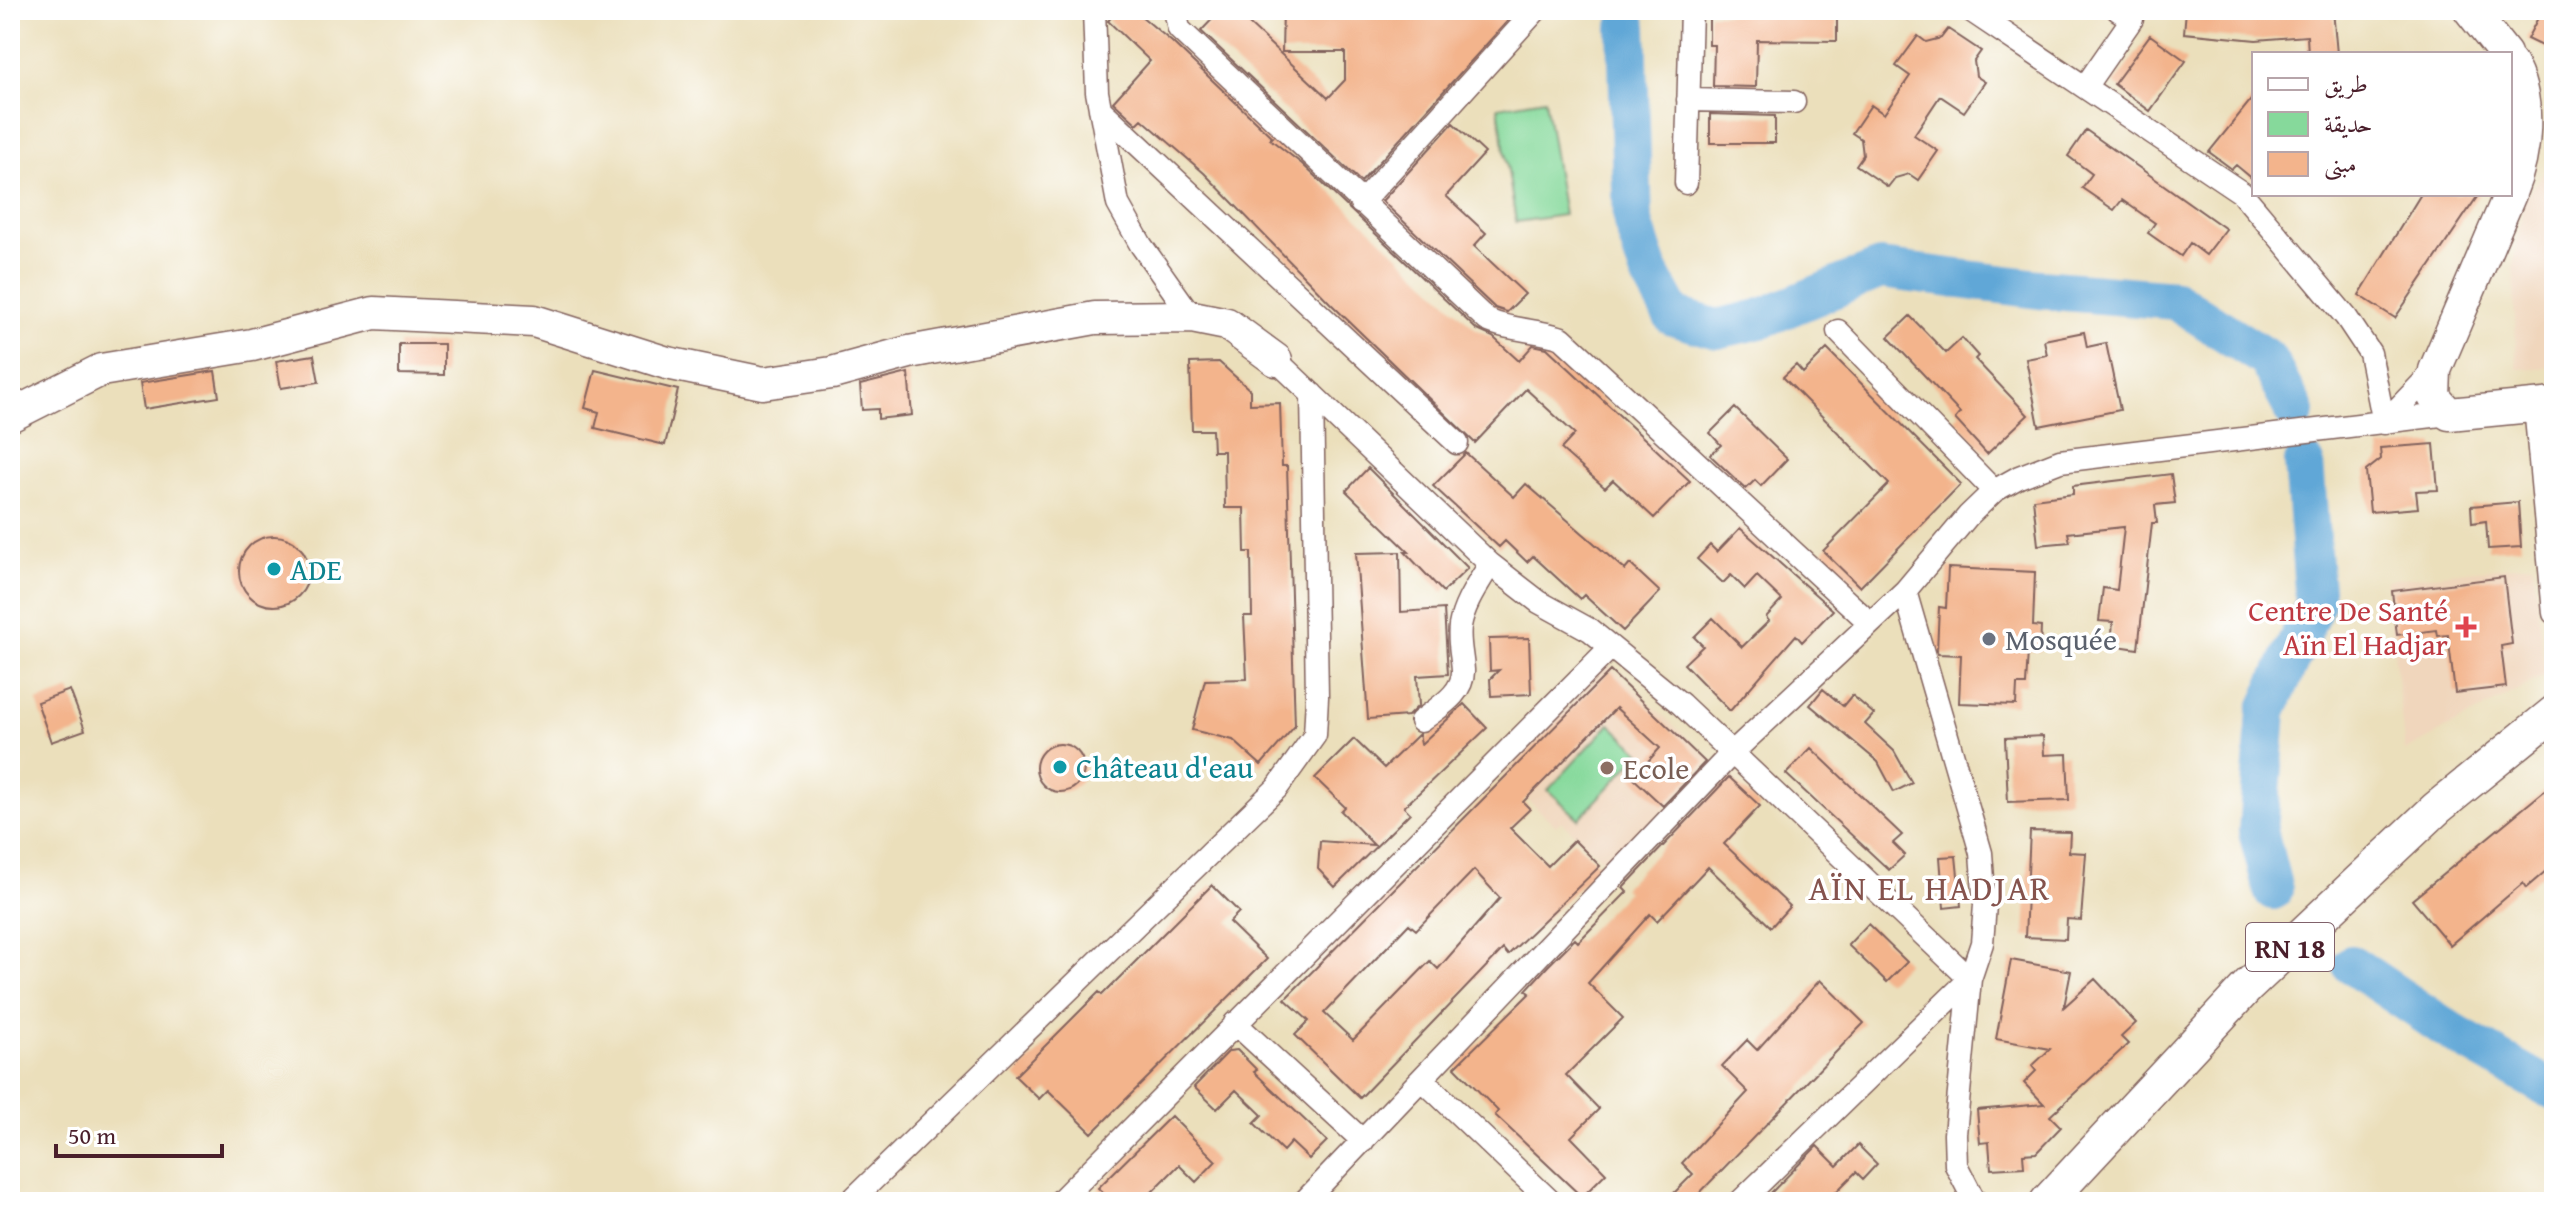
<svg xmlns="http://www.w3.org/2000/svg" width="2564" height="1212" font-family="'Gentium Book Plus',Amiri,serif">
<style>
.built{fill:#f0d6bc}
.green{fill:#86d99b;stroke:#687c63;stroke-width:2}
.lines{fill:none;stroke-linecap:round;stroke-linejoin:round}
.river{stroke:#61a7d7;stroke-width:40}
.building{fill:#f3b48c;fill-rule:evenodd}
.street-casing{stroke:#82625d;stroke-width:25}
.secondary-casing{stroke:#82625d;stroke-width:35}
.primary-casing{stroke:#82625d;stroke-width:37}
.street{stroke:#fff;stroke-width:22}
.secondary{stroke:#fff;stroke-width:32}
.primary{stroke:#fff;stroke-width:34}
.culture-dot{fill:#0f9aa8;stroke:#fff;stroke-width:3}
.health-dot{fill:#e0444e;stroke:#fff;stroke-width:3}
.worship-dot{fill:#6b7280;stroke:#fff;stroke-width:3}
.education-dot{fill:#8d6e63;stroke:#fff;stroke-width:3}
.labels{text-anchor:middle;dominant-baseline:central;stroke-width:7;stroke-linejoin:round;paint-order:stroke}
.shield{fill:#fff;stroke:#80626b;stroke-width:2}
.shield-label{font-size:28px;font-weight:bold;fill:#4a1f2b}
.culture-label{font-size:30px;fill:#0d838f;stroke:#fff;text-anchor:start}
.health-label{font-size:30px;fill:#be3a42;stroke:#fff;text-anchor:end}
.worship-label{font-size:30px;fill:#5b616d;stroke:#fff;text-anchor:start}
.education-label{font-size:30px;fill:#785e54;stroke:#fff;text-anchor:start}
.quarter-label{font-size:34px;letter-spacing:2px;fill:#85534d;stroke:#fff}
</style>
<rect width="100%" height="100%" fill="#fff"/>
<filter id="ink" filterUnits="userSpaceOnUse"><feTurbulence type="fractalNoise" baseFrequency=".0125" numOctaves="2"/><feDisplacementMap in="SourceGraphic" scale="16" xChannelSelector="R" yChannelSelector="G"/><feConvolveMatrix kernelMatrix="1 2 1 2 8 2 1 2 1" color-interpolation-filters="sRGB"/></filter>
<filter id="wash" filterUnits="userSpaceOnUse"><feTurbulence type="fractalNoise" baseFrequency=".006" numOctaves="4" result="noise"/><feDisplacementMap in="SourceGraphic" scale="32" xChannelSelector="R" yChannelSelector="G"/><feGaussianBlur stdDeviation="1.8" result="paint"/><feColorMatrix in="noise" values="0 0 0 0 0 0 0 0 0 0 0 0 0 0 0 0 0 1.4 0 .05"/><feComposite in="paint" operator="in"/></filter>
<g filter="url(#wash)">
<rect width="100%" height="100%" fill="#ebdfbb"/>
<path class="built" d="M2554 158V367L2517 369 2513 266 2524 199Z
M2533 564 2545 675 2405 751 2386 580Z
M1608 664 1711 760 1610 867 1561 821 1556 826 1502 776Z"/>
<path class="green" d="M1545 99 1564 215 1516 222 1498 107Z
M1610 724 1641 753 1579 819 1548 790Z"/>
<g class="lines">
<path class="river" d="M1627 27 1633 223 1649 272 1673 316 1717 329 1760 319 1880 269 2039 289 2175 300 2267 359 2295 412
M2273 890 2258 831 2267 711 2315 603 2304 463
M2352 965 2456 1035 2554 1091"/>
</g>
<g id="blocks">
<path class="building" d="M1117 10H1134L1172 42 1272 137 1270 139 1302 164 1477 330 1493 337 1519 361 1533 345 1547 348 1690 481 1654 518 1613 480 1605 488 1561 449 1575 434 1526 389 1475 443 1331 304 1204 173 1142 119 1137 124 1113 102 1150 61 1108 21Z
M1221 10H1234L1328 98 1345 80V52H1282L1283 10H1469V14H1514L1361 182 1201 31Z
M2186 10H2253L2252 14 2333 10 2337 54H2308L2307 36 2256 40 2184 33Z
M2542 10H2554V52L2527 39Z
M1709 14 1837 15V41L1757 40 1756 87 1713 86 1714 45H1709Z
M1948 29 1981 51 1974 61 1976 76 1985 82 1964 112 1940 96 1914 135 1938 151 1918 180 1909 174 1895 178 1888 187 1856 165 1863 155 1861 139 1852 133 1871 105 1884 114 1910 76 1896 66 1918 36 1926 42 1941 38Z
M2150 35 2186 61 2150 111 2114 84Z
M2254 96V180L2236 165 2232 169 2209 152Z
M1710 114 1775 116V143H1710Z
M1453 123 1485 153 1446 196 1486 233 1474 246 1525 294 1507 312 1495 308 1382 201Z
M2086 130 2226 229 2206 255 2190 243 2181 256 2148 233 2155 223 2122 200 2114 210 2082 188 2092 174 2068 156Z
M2421 194H2479L2395 318 2359 295Z
M1910 316 1946 353 1962 338 1978 356 1975 359 2028 415 1987 454 1955 419 1960 413 1888 337Z
M2084 332 2087 347 2106 343 2120 410 2039 426 2026 359 2047 355 2044 340Z
M399 344H444V375L399 374Z
M1827 349 1961 484 1860 587 1823 551 1889 484 1783 377 1796 365 1803 373Z
M314 355 319 382 281 388 276 361Z
M1219 362 1250 390V404L1280 403 1282 466H1287L1295 726 1261 765 1233 740 1192 730 1205 680 1247 679 1244 616H1252L1251 552H1245L1244 508H1225L1224 451H1213L1212 430H1192L1190 363Z
M595 370 678 390 665 445 595 428 599 412 585 408Z
M215 371 219 397 144 409 140 383Z
M908 373 912 415 878 419V409L862 410 860 385Z
M1735 408 1787 459 1761 486 1755 480 1746 489 1710 455 1721 445 1710 433Z
M2434 444 2438 490 2416 491 2418 508 2370 512 2366 471 2381 459 2380 448Z
M1466 453 1514 497 1526 484 1625 570 1630 564 1660 592 1623 631 1584 595 1580 599 1533 556 1527 562 1505 541 1499 547 1433 486Z
M1368 468 1468 568 1443 592 1405 552H1409L1346 491Z
M2171 474 2175 503 2155 505 2157 523H2152L2138 649 2111 645 2113 622 2099 621 2103 588 2117 590 2124 527 2068 533 2070 542 2038 545 2033 499 2073 494V486Z
M2518 502 2521 547 2488 549 2486 521 2472 523 2471 506Z
M1740 528 1833 610 1802 642 1796 635 1730 711 1684 664 1703 646 1694 637 1713 618 1742 647 1769 621 1766 617 1782 600 1757 576 1745 589 1731 575 1723 583 1697 559 1710 545 1717 552Z
M239 571a35 35 0 1 1 70 0a35 35 0 1 1-70 0Z
M1400 552 1401 612 1444 609 1448 674 1417 676 1419 705 1408 716 1368 719 1356 553Z
M1948 568 2035 572 2033 626 2041 627 2040 651H2028L2026 685H2017L2016 705 1959 703 1961 655 1938 654 1937 651 1939 607 1946 608Z
M2504 577 2512 644 2501 646 2506 687 2455 693 2448 635 2438 636 2437 630 2397 635 2392 591Z
M1529 638 1531 694 1491 696 1490 679 1499 670 1490 671 1489 639Z
M1610 671 1705 762 1663 806 1633 778 1660 748 1616 708 1523 802 1530 809 1510 828 1548 866 1574 840 1600 866 1508 955 1503 949 1360 1098 1295 1035 1309 1021 1285 999ZM1474 870 1500 898 1438 969 1430 961 1353 1040 1324 1013 1409 924 1416 930Z
M1823 689 1843 706 1852 695 1874 714 1865 724 1894 751 1912 783 1894 792 1878 762 1810 705Z
M70 690 85 730 51 742 37 702Z
M1464 704 1487 728 1404 807 1410 813 1335 887 1318 869 1320 841 1374 845 1341 811 1345 807 1315 778 1354 739 1384 768 1419 734 1421 744Z
M2043 736 2044 755 2067 754 2069 800 2008 802 2005 738Z
M1036 768a24 24 0 1 1 48 0a24 24 0 1 1-48 0Z
M1811 748 1902 835 1893 843 1905 855 1889 870 1786 774Z
M1729 777 1760 806 1724 844 1790 906 1771 927 1708 867 1657 921 1650 914 1588 983 1623 1018 1566 1075 1599 1109 1571 1137 1606 1173 1582 1197 1495 1115 1498 1111 1455 1067 1530 993 1526 990 1548 966 1575 939 1578 942 1627 892 1623 888Z
M2554 783V864L2526 888 2523 883 2450 945 2412 900Z
M2030 831 2070 832 2069 852 2086 853 2081 920 2067 919 2066 939 2025 937Z
M1956 856 1961 906 1944 908 1940 857Z
M1212 885 1239 912 1229 922 1267 959 1092 1133 1048 1090 1039 1099 1015 1076 1099 992 1102 995Z
M1868 924 1907 962 1887 982 1848 945Z
M2011 960 2071 971 2064 1007 2095 979 2136 1023 2121 1037 2128 1044 2050 1116 2061 1127 2036 1153 2023 1154 2024 1167 1991 1169 1989 1142 1980 1143 1977 1110 2044 1104 2024 1083 2036 1071 2032 1066 2050 1049 1996 1039Z
M1820 980 1864 1023 1691 1202H1665L1693 1174 1682 1163 1748 1092 1722 1066 1747 1040 1757 1050Z
M1237 1050 1257 1070 1254 1072 1327 1141 1309 1159 1291 1142 1283 1151 1254 1123 1262 1115 1236 1090 1217 1109 1194 1087 1229 1051Z
M1171 1116 1216 1161 1196 1182 1179 1165 1142 1202H1112L1098 1188Z
M1858 1145 1877 1164 1863 1179 1856 1172 1826 1202H1762L1817 1146 1837 1166Z"/>
</g>
</g>
<g filter="url(#ink)">
<use href="#blocks" fill-opacity="0" stroke="#82625d" stroke-width="2"/>
<g class="lines">
<defs>
<path id="street" d="M1094 10 1097 92 1118 204 1141 245 1192 317
M1175 10 1179 29 1487 320C1510 331 1537 329 1562 338L1870 623
M1970 10 2242 193 2346 317 2370 353 2384 423
M2085 87 2132 19 2118 10
M1688 100 1794 102
M1100 109 1457 443
M1686 183 1691 10
M1361 203 1536 10
M1838 331 1994 491
M1276 360 1490 564 1539 602 1590 630 1681 704 1970 979 1740 1202
M2535 406 2554 613
M2384 423 2435 370
M1905 591 1981 853 1985 905 1982 943 1970 979 1955 1134 1956 1165 1975 1202
M1421 721C1437 708 1464 694 1463 670 1462 654 1458 642 1460 626 1464 603 1479 583 1490 564
M1235 1023 1363 1141
M1422 1079 1551 1202
M850 1202 1277 788 1315 735 1317 697 1312 394
M1059 1202 1611 647
M1304 1202 1733 752 1905 591 1968 516 1994 491 2019 477 2060 461 2449 414"/>
<path id="secondary" d="M2470 10 2505 54
M2510 63C2532 100 2526 154 2510 193
M2510 194 2435 370 2434 397 2449 414 2554 404
M10 416 101 370 252 345 374 313 534 321 667 363 763 383 832 373 909 352 1095 318 1192 317 1227 324 1276 360"/>
<path id="primary" d="M2047 1202 2248 986 2437 808 2554 713"/>
</defs>
<use href="#street" class="street-casing"/>
<use href="#secondary" class="secondary-casing"/>
<use href="#primary" class="primary-casing"/>
<use href="#street" class="street"/>
<use href="#secondary" class="secondary"/>
<use href="#primary" class="primary"/>
</g>
</g>
<g class="culture-dot">
<circle cx="274" cy="569" r="8"/>
<circle cx="1060" cy="767" r="8"/>
</g>
<path class="health-dot" d="M2462 615h8v8h8v8h-8v8h-8v-8h-8v-8h8z"/>
<circle class="worship-dot" cx="1989" cy="639" r="8"/>
<circle class="education-dot" cx="1607" cy="768" r="8"/>
<g class="labels">
<rect class="shield" x="2246" y="923" width="88" height="48" rx="6"/>
<g class="shield-label">
<text x="2290" y="947">RN 18</text>
</g>
<g class="culture-label">
<text x="290" y="569">ADE</text>
<text x="1076" y="767">Château d'eau</text>
</g>
<g class="health-label">
<text x="2448" y="610">Centre De Santé<tspan x="2448" dy="34">Aïn El Hadjar</tspan></text>
</g>
<g class="worship-label">
<text x="2005" y="639">Mosquée</text>
</g>
<g class="education-label">
<text x="1623" y="768">Ecole</text>
</g>
<g class="quarter-label">
<text x="1930" y="887">AÏN EL HADJAR</text>
</g>
</g>
<rect width="2564" height="1212" fill="none" stroke="#fff" stroke-width="40"/>
<rect x="2252" y="52" width="260" height="144" fill="#ffffff" stroke="#b7a5aa" stroke-width="2"/>
<rect x="2268" y="78" width="40" height="12" fill="#ffffff" stroke="#b7a5aa" stroke-width="2"/>
<text x="2324" y="92" font-size="24" fill="#4a1f2b">طريق</text>
<rect x="2268" y="112" width="40" height="24" fill="#86d99b" stroke="#b7a5aa" stroke-width="2"/>
<text x="2324" y="132" font-size="24" fill="#4a1f2b">حديقة</text>
<rect x="2268" y="152" width="40" height="24" fill="#f3b48c" stroke="#b7a5aa" stroke-width="2"/>
<text x="2324" y="172" font-size="24" fill="#4a1f2b">مبنى</text>
<path d="M56 1144v12h166v-12" fill="none" stroke="#4a1f2b" stroke-width="4"/>
<text x="68" y="1144" font-size="24" fill="#4a1f2b" stroke="#ffffff" stroke-width="6" paint-order="stroke">50 m</text>
</svg>
